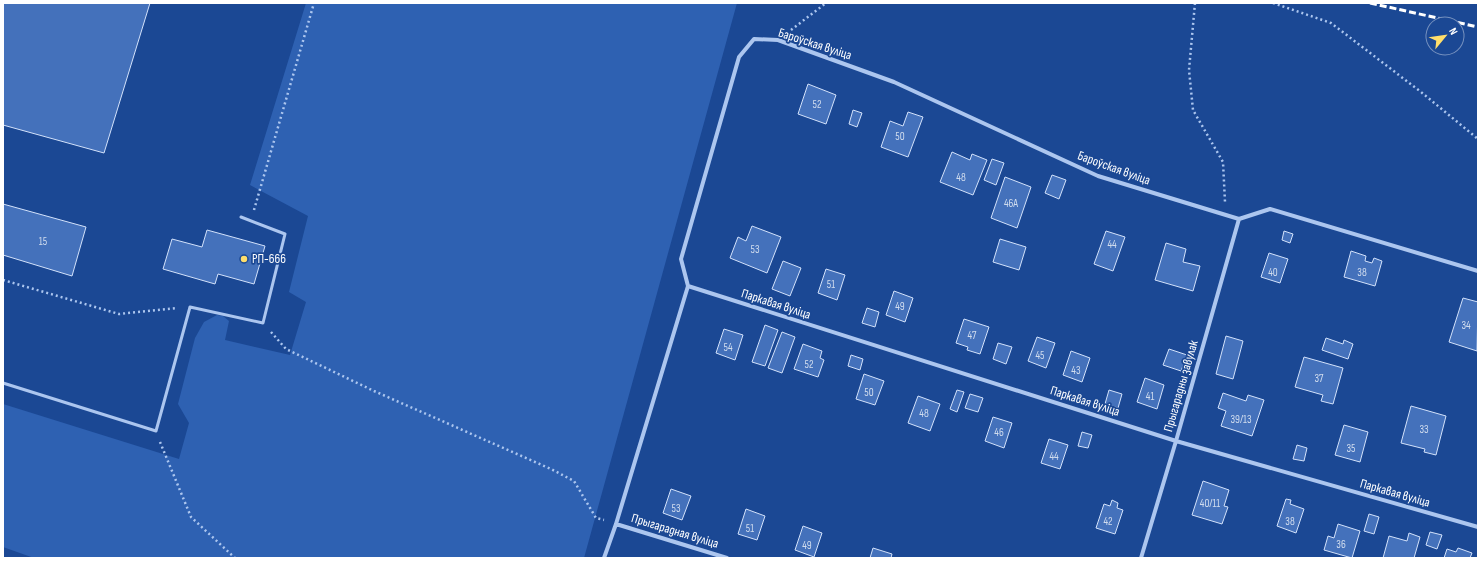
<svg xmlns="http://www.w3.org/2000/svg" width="1481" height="561" font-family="'Sofia Sans Condensed',sans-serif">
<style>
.green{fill:#2e61b2}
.building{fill:#4471bb;stroke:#d3e2fb}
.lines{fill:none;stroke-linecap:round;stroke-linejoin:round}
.path{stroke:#acc6ef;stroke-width:2.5;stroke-dasharray:2 3;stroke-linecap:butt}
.lane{stroke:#acc6ef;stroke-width:3}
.street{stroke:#acc6ef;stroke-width:4}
.rail{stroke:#fff;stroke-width:3;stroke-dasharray:7 3;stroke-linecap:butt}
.poi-dot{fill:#ffde6b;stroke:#1b4894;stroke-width:1.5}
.labels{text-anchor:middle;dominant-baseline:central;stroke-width:3.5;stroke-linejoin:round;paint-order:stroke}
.number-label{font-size:11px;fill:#d0dcee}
.street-label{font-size:13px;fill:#fff;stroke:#1b4894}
.poi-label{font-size:13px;fill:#fff;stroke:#1b4894;text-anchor:start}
</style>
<rect width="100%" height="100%" fill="#1b4894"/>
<path class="green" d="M306 3H737L584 558H34L3 547V404L179 459 189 423 178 404 195 338 204 322 217 315 223 316 229 321 225 340 290 355 306 302 289 292 308 216 250 185Z"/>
<path class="building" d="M3 3H150L104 153 3 125Z
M808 84 836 95 826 124 798 114Z
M853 110 862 113 857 127 849 124Z
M908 112 923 117 908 157 881 147 890 121 903 126Z
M952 152 970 160 972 154 987 160 973 195 940 182Z
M992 159 1004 163 996 185 984 180Z
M1052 175 1066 180 1059 199 1045 193Z
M1005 177 1031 187 1017 228 991 218Z
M3 204 86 227 72 276 3 255Z
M752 226 781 237 767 273 730 258 738 237 746 241Z
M207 230 265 246 254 284 218 274 215 284 163 269 172 239 202 247Z
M1106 231 1125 237 1113 271 1094 264Z
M1284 231 1293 234 1290 243 1282 240Z
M1000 239 1026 247 1019 270 993 262Z
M1166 243 1186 249 1183 262 1200 266 1193 291 1155 280Z
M1351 251 1366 256 1365 261 1372 263 1374 258 1382 261 1375 286 1344 277Z
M1269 253 1288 259 1280 283 1261 277Z
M783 261 801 268 790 296 772 289Z
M826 269 845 275 837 300 818 293Z
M894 291 913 298 905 322 886 315Z
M1463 298 1478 302 1477 351 1449 342Z
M867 308 879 312 875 327 862 323Z
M964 319 989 327 980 354 967 350 968 347 956 343Z
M765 325 778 330 765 366 752 362Z
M724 329 743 335 735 360 716 353Z
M782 332 795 337 782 373 768 368Z
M1226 336 1243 341 1233 379 1216 374Z
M1037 337 1055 343 1046 368 1028 361Z
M1326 338 1343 344 1344 340 1353 344 1348 359 1322 350Z
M998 343 1012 347 1006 364 993 359Z
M803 344 822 351 820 358 824 360 818 377 794 369Z
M1169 349 1187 355 1181 371 1163 365Z
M1071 351 1090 358 1082 382 1063 375Z
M851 355 863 359 860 370 848 366Z
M1304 357 1343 368 1333 404 1321 401 1323 395 1295 387Z
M864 374 884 381 875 405 856 399Z
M1145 378 1164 385 1157 409 1137 402Z
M957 390 964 392 957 412 950 409Z
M1109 390 1122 394 1118 408 1105 404Z
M1223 393 1246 401 1248 395 1264 400 1252 436 1221 426 1226 411 1218 408Z
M970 394 983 398 978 412 965 408Z
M918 396 940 404 930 431 908 423Z
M1411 406 1446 416 1436 455 1424 452 1425 449 1401 443Z
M993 417 1012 423 1004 448 985 441Z
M1344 425 1368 432 1360 462 1335 455Z
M1082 432 1092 435 1088 448 1078 446Z
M1049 439 1068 445 1060 469 1041 463Z
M1297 445 1307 448 1304 461 1293 459Z
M1203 481 1229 490 1224 506 1228 507 1222 524 1192 515Z
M671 489 691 496 682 520 663 513Z
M1286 499 1291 500 1290 504 1304 509 1296 533 1277 526Z
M1112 500 1118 503 1117 508 1123 510 1115 534 1096 528 1104 504 1110 506Z
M746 509 765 516 757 540 738 534Z
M1369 514 1379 517 1374 534 1364 531Z
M1338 524 1360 531 1352 558 1324 550 1328 536 1334 538Z
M803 526 822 533 814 557 795 550Z
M1430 532 1442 535 1437 549 1426 545Z
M1409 533 1420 537 1414 558H1383L1389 536 1407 541Z
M873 548 892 554 891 558H870Z
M1458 548 1472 553 1470 558H1444L1447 549 1456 552Z"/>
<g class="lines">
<path class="path" d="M1195 3 1189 70 1193 110 1223 162 1225 202
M1273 3 1331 23 1421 92 1478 139
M791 30 826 3
M254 210 314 3
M3 280 119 314 177 308
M271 332 286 349 374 391 551 469 574 481 596 518 604 520
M160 442 191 517 235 558"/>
<path class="lane" d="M3 383 156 431 190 307 263 323 285 234 241 217"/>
<path class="street" d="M688 286 1176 441 1478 527
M616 524 727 558
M604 558 616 524 688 286 681 259 739 57 754 39 778 40 894 82 1098 176 1239 219 1270 209 1478 271
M1141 558 1176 441 1239 219"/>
<path class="rail" d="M1370 3 1478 27"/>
</g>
<circle class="poi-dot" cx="244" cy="259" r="4"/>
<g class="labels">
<g class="number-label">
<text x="817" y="104">52</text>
<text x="900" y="136">50</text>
<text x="961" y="177">48</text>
<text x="1011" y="203">46А</text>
<text x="43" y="241">15</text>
<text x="1112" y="244">44</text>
<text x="755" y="249">53</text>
<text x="1273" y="272">40</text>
<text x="1362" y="272">38</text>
<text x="831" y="284">51</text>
<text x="900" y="306">49</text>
<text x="1466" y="325">34</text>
<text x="972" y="335">47</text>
<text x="728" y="347">54</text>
<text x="1040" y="355">45</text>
<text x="809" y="364">52</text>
<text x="1076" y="370">43</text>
<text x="1319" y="378">37</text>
<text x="869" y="392">50</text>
<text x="1150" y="396">41</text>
<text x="924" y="413">48</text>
<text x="1241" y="419">39/13</text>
<text x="1424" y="429">33</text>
<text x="999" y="432">46</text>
<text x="1351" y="448">35</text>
<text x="1054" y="456">44</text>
<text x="1210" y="503">40/11</text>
<text x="676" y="508">53</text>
<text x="1108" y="521">42</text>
<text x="1290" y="521">38</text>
<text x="750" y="528">51</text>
<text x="1341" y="544">36</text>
<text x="807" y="545">49</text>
</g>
<g class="street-label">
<text transform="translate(815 44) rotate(18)">Бароўская вуліца</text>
<text transform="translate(1114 168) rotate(20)">Бароўская вуліца</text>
<text transform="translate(776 304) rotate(18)">Паркавая вуліца</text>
<text transform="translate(1181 386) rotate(-74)">Прыгарадны завулак</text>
<text transform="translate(1085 401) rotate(18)">Паркавая вуліца</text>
<text transform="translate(1395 493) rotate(16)">Паркавая вуліца</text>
<text transform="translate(675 531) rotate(17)">Прыгарадная вуліца</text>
</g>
<g class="poi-label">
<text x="252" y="259">РП-666</text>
</g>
</g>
<rect width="1481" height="561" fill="none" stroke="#ffffff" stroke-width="8"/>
<g transform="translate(1445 36) rotate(61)"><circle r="19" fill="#1b4894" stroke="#7691bf"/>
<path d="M0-3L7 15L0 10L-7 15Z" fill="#ffde6b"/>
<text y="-6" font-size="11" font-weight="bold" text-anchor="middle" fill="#ffffff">N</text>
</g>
</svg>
